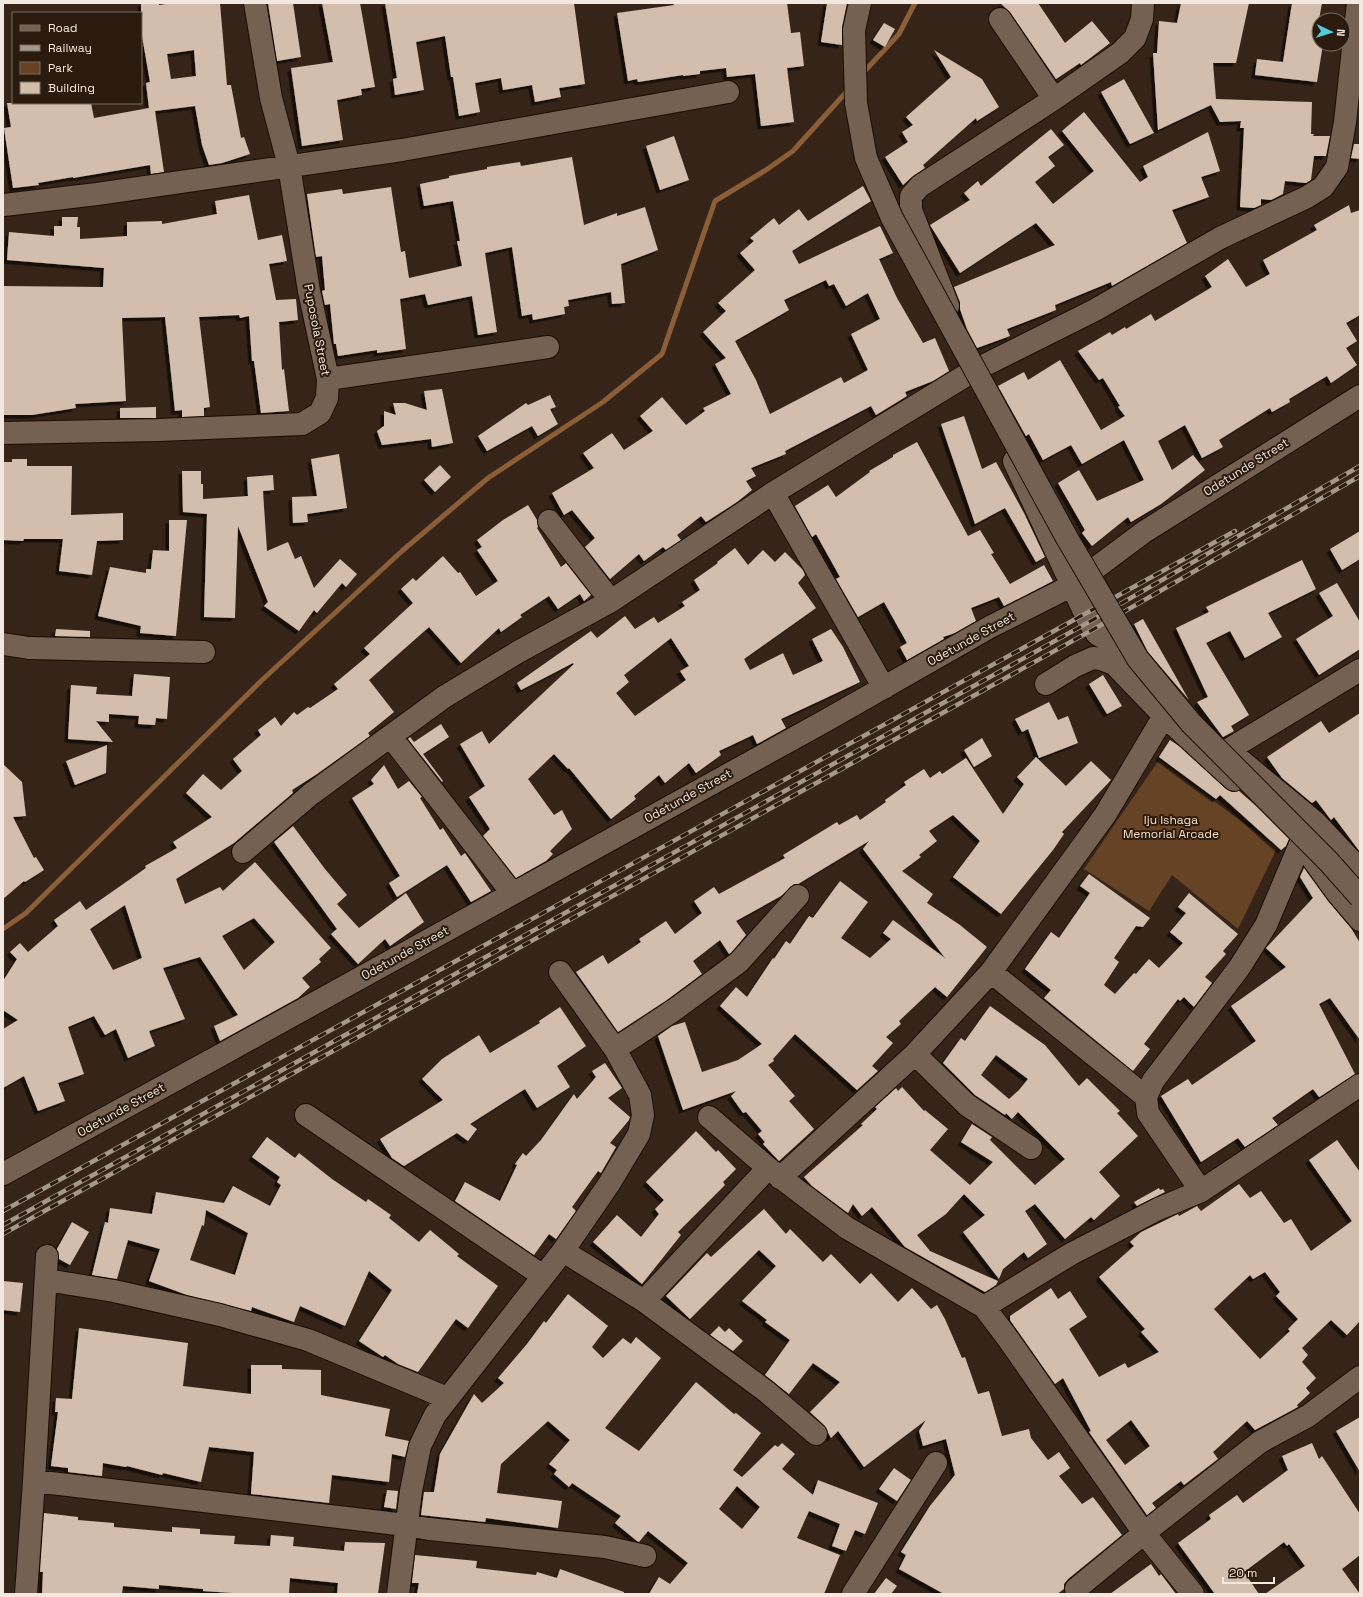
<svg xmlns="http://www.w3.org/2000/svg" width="1363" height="1597" font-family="'Space Grotesk',sans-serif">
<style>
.green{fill:#674325}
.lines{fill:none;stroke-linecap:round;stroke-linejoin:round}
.stream{stroke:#8c5e38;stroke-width:5}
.building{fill:#d3bdac;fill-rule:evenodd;filter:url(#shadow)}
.minor-casing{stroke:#1c0d03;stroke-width:24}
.minor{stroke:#746152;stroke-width:22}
.rail-casing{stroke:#a4978c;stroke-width:4.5}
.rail{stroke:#2b1b0e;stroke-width:3;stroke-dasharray:9;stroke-linecap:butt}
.minor-bridge-casing{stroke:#1c0d03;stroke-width:24;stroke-linecap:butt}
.minor-bridge{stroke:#746152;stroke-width:22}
.labels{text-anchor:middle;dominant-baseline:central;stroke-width:4;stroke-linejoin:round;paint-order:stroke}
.street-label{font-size:12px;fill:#f3e8df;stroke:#2b1b0e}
.park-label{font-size:12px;fill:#f9dbc5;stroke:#2b1b0e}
</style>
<defs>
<filter id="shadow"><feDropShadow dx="-3.5" dy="3.5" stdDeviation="0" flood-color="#0009"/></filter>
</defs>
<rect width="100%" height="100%" fill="#352417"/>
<path class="green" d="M1159 760 1277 848 1238 929 1172 875 1149 911 1084 869Z"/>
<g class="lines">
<path class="stream" d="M862 74 899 34 915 3
M3 929 26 913 261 681 402 551 488 478 603 402 662 354 715 201 766 170 793 151 849 89"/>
</g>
<path class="building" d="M141 3H159V5L173 3H220L227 85H231L241 138 244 137 250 154 222 163 209 165 202 145 195 106 155 111 164 172 151 174 150 165 73 178V177L38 183 39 185 13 188 4 128 11 127 7 103H91L94 118 149 108 146 83 150 82 141 30ZM194 50 196 76 171 79 167 54Z
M268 3H293L301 57 277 61Z
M322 3H360L375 87 361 89 362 95 337 100 343 140 302 146 291 68 333 62Z
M385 3H574L585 84 559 88 561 97 535 102 532 85 503 90 501 78 475 83 480 112 459 116 453 77H451L445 36 416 42 424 90 395 95 393 79 397 78Z
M673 3H787L791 33 800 32 804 66 787 68 794 122 761 126 755 74 727 77 726 68 700 71V74L683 76V75L638 82 637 79 628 81 617 13 674 5Z
M827 3H847L842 27V45L821 42Z
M1000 3H1038L1065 43 1092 21 1110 43 1081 65 1080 63 1056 79 1010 12Z
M1181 3H1249L1236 63H1213L1216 99 1312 102 1311 134H1314L1313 136H1330L1326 156H1314L1311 180 1306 183 1285 181 1283 194 1271 200 1261 199V205L1254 208 1240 207 1244 128H1240L1241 121 1220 122 1211 105 1158 130 1153 53H1157L1159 21 1177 23Z
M1292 3H1322L1319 20V44H1323L1317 82 1255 75 1257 59 1283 62Z
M884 23 895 29 885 47 873 40Z
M934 50 982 79 999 107 977 121 976 118 923 165 925 168 913 176 903 185 885 157 908 142 902 132 913 125 906 117 951 77Z
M1124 79 1154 133 1130 144 1101 92Z
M1084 112 1140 182 1148 177 1143 166 1208 132 1220 171 1201 177 1209 197 1172 210 1187 243 1112 286 1111 282 1055 305 1056 310 1007 329 1010 336 977 348 967 329 960 309V302L954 287 1055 245 1036 223 960 273 930 225 970 200 964 193 978 181 981 186 1051 129 1064 145 1048 157 1055 166 1035 182 1053 204 1094 171 1062 131Z
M674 136 689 180 660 190 646 146Z
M1354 144H1360V159L1351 158Z
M572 157 584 225 617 213V216L645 207 658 250 621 264 625 303 612 304 611 292 568 300 569 306 564 307 565 314 533 320 532 314 522 316 512 247 485 253 497 332 478 335 472 296 428 305 425 294 400 299 406 349 377 353V350L338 356 336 344H334L330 304 325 305 322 291 325 290 322 256 316 257 307 194 342 189 343 194 391 187 401 252 405 251 409 278 462 266 457 241H460L453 201 424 206 420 184 449 178V176L487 169V167L520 162 521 166Z
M863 186 871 201 792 251 799 264 880 226 893 253 879 259 897 298 923 343 935 338 949 371 933 381 905 392 907 396 876 415 871 406 785 451 786 454 751 468 756 476 746 481 752 490 737 502 706 522 701 516 677 535 681 540 666 550 663 547 644 561 639 554 610 579 585 547 595 538 572 510 564 515 552 493 594 468 583 453 612 433 624 450 653 431 640 416 662 397 686 425 705 411 703 408 731 394 715 364 726 358 703 332 726 311 718 303 755 270 740 253 754 241 750 238 774 218 779 225 799 209 808 221ZM826 280 829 286 834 284 846 306 868 293 880 319 851 334 868 370 844 383 841 377 770 414 756 380 735 341 789 310 784 300Z
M249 195 258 240 282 235 287 261 269 264 276 300 296 299 298 320 279 322 282 370 284 369 289 411 261 413 254 361H252L249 316 240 318 239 315 199 317 210 407 204 408V416L182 417V410L175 411 165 317 122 318 126 401 75 404 76 408 32 415H3V286L103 287 104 268 7 260 9 232 54 236V226H62V217H78L77 227H80V239L127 236V222L162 221V224L217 214 215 201Z
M1349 205 1351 213 1360 210V315L1346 323 1357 341 1346 348 1357 365 1331 383 1327 376 1289 399 1290 402 1272 412 1270 408 1219 440 1223 447 1202 458 1185 425 1158 441 1172 470 1193 455 1205 470 1161 504 1131 522 1128 517 1092 546 1082 533 1085 530 1058 483 1079 470 1097 501 1144 480 1124 440 1082 464 1071 445 1043 460 1029 434 1026 436 998 386 1024 372 1028 380 1060 360 1101 430 1125 416 1118 407 1120 406 1103 378 1099 380 1078 351 1110 332 1112 335 1125 327 1126 329 1151 314 1155 321 1212 287 1205 276 1228 259 1246 287 1270 274 1263 260 1317 230 1314 225Z
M442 389 453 443 432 447 431 439 382 445 377 431 384 426V411L396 415 393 403H405L427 410 424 391Z
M550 395 556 407 550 409 558 424 538 436 532 426 487 451 478 436 526 403 528 405Z
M156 407V418H120V408Z
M964 416 982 469 996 462 1024 513 1045 557 1036 562 1005 508 975 524 941 424Z
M917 442 968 536 980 530 994 553 991 554 1010 584 1044 565 1053 581 1004 606 999 597 971 608 976 621 955 633 943 637 944 639 907 660 900 647 907 643 884 602 858 617 836 579 840 577 816 534 812 537 795 506 828 485 836 497 870 472 869 471 893 457V455Z
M339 454 347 508 307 514 308 522 293 523 292 497 317 496 311 459Z
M12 459H27V466H72L71 515 123 513V540L97 541 92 575 59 571 63 539H24L23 541 3 540V462H12Z
M440 465 451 477 435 492 424 480Z
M182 471H201V484H203V499L248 496 247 477 273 475 274 490 263 491 267 551 288 542 295 559 301 556 314 588 340 559 357 574 346 587 342 583 317 613 314 610 299 631 264 606 268 602 238 526 235 618 204 617 207 514 183 512Z
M528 505 537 520 538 527 537 528 561 567 566 563 591 595 584 601 580 594 558 609 549 596 520 615 522 617 501 632 499 628 461 663 429 627 369 680 394 712 368 733 370 736 317 774 292 790 293 793 234 843 176 879 185 904 220 887 223 891 255 862 331 948 319 959 321 962 302 978 310 987 298 998 220 1041 214 1026 238 1015 200 957 163 968 185 1019 149 1031 155 1046 128 1058 116 1029 105 1035 94 1016 68 1027 84 1074 58 1083 65 1101 38 1111 24 1076 3 1088V1029L18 1020 3 1010V981L17 959 10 952 20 943 28 952 58 926 54 920 80 901 86 910 146 868 145 866 177 848 173 842 212 817 186 793 203 774 221 790 242 771 233 759 261 735 258 730 275 717 281 726 294 712 297 715 308 707 310 708 338 689 334 684 370 654 364 648 413 603 401 589 413 578 416 581 443 556 458 573 460 572 476 596 498 581 477 550 482 547 477 540 503 520ZM125 905 142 958 113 970 90 929ZM254 918 275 942 244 970 222 936Z
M169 520H187L176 636 140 633 141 626 98 616 110 567 146 573V569H151L153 550 169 551Z
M1360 531V559L1342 570 1330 549Z
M735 548 748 565 763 550 775 562 785 552 803 570 805 575 798 583 816 608 744 659 750 670 783 653 793 675 823 661 812 639 831 629 843 647 860 682 781 719 786 728 757 744 753 735 719 751 721 755 696 773 689 763 665 783 659 775 634 796 636 799 611 819 569 768 568 769 554 754 528 779 554 815 562 810 572 829 550 851 553 854 546 861 516 878 483 836 490 829 469 797 485 786 460 744 482 731 489 744 574 664 573 663 521 690 517 683 591 631 597 638 625 616 635 629 654 617 658 623 685 606 682 602 700 590 694 580 718 563 717 562ZM671 638 689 666 680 671 686 680 635 716 616 693 629 682 624 675Z
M1302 560 1316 589 1268 613 1282 637 1245 658 1230 631 1206 643 1249 715 1231 726 1234 731 1223 737 1197 702 1208 697 1176 628 1209 612 1206 607Z
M1337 583 1360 622V649L1319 675 1296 639 1333 616 1319 593Z
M1143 619 1189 700 1148 652 1134 624Z
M56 629 90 631V637L55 636Z
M134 674 170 677 167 719 156 718 155 725 138 724 139 716 109 714V722L96 721 113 742 68 739 71 685 97 687 96 694 132 696Z
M1103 675 1122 706 1107 714 1089 684Z
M1049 702 1058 720 1068 716 1078 743 1039 758 1028 729 1022 732 1015 719Z
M1360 713V852L1334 817 1331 820 1316 800 1312 803 1282 778 1267 757 1321 721 1329 733Z
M441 724 449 737 423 754 443 781 442 782 408 739 410 737 414 742Z
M982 738 992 756 974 767 964 750Z
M1170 740 1179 746 1226 789 1232 792 1239 791 1255 805 1289 839 1286 846 1281 850 1220 795 1216 799 1159 757Z
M107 745 106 773 75 785 66 761Z
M1036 757 1066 786 1091 761 1111 780 1062 832 1064 834 1053 850 1001 914 953 877 980 841 953 815 929 831 937 841 919 855 921 857 902 871 933 894 927 903 960 925 987 947 947 997 935 987 899 1021 901 1024 886 1037 893 1043 872 1066 878 1071 857 1090 795 1034 773 1059 774 1061 768 1065 795 1096 789 1101 814 1129 779 1161 763 1144 765 1142 758 1134 762 1131 746 1112 743 1113 731 1096 736 1091 683 1110 658 1036 672 1026 685 1022 702 1072 738 1060 762 1044 720 1006 736 987 747 997 773 958 774 959 786 941 790 944 809 916 813 918 840 881 868 902 841 938 870 958 891 939 883 933 893 920 945 958 863 849 869 841 798 884H794L781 896 736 921 746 935 731 953 729 954 720 940 693 961 702 974 667 1000 618 1032 576 972 603 955 608 964 641 942 639 939 666 921 675 934 702 913 694 901 714 887 719 894 785 858 783 855 837 822 839 825 857 815 860 820 886 802 885 800 906 785 904 782 924 769 930 778 940 771 942 774 966 758 1003 814 1024 784 1017 777Z
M3 764 22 782 26 816 13 817 34 858 36 857 44 870 25 882 24 881 3 899Z
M384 765 398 789 409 781 422 797 420 798 440 830 443 828 461 856 465 853 491 891 471 902 447 865 397 897 389 883 400 876 352 798 374 784 371 780Z
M293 826 325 869 347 895 337 904 359 928 406 893 424 922 390 946 385 939 358 964 331 934 337 929 274 842Z
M1304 868 1328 901 1351 928 1360 943V1040L1330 998 1319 1004 1355 1074 1321 1096 1319 1097 1313 1089 1272 1118 1278 1125 1245 1147 1238 1138 1201 1162 1161 1096 1188 1079 1192 1085 1256 1041 1231 1006 1286 967 1266 948 1313 898 1300 877Z
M1089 874 1150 918 1143 927 1136 926 1114 958 1119 962 1104 985 1115 994 1134 973 1136 974 1149 959 1159 968 1183 943 1170 932 1186 913 1178 907 1189 893 1238 934 1223 951 1226 954 1205 977 1212 983 1194 1007 1184 997 1180 1001 1178 999 1144 1044 1150 1049 1133 1071 1044 998 1051 990 1025 969 1051 932 1059 938 1090 893 1080 886Z
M990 1006 1045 1045 1079 1086 1087 1078 1120 1111 1117 1113 1138 1136 1099 1172 1120 1196 1094 1220 1091 1217 1065 1239 1035 1204 1025 1211 1047 1244 1028 1258 1024 1252 1003 1269 999 1279 963 1232 985 1215 964 1194 946 1214 917 1235 930 1251 998 1281 996 1285 985 1292 905 1247 872 1207 862 1216 853 1204 848 1213 812 1186 804 1177 863 1125 861 1124 877 1109 875 1107 896 1088 898 1091 902 1087 924 1111 925 1110 948 1129 930 1150 970 1185 993 1162 961 1142 972 1124 992 1137 990 1140 1035 1185 1065 1159 1018 1112 1012 1119 1006 1113 1005 1115 975 1095 943 1063 961 1038 965 1041ZM996 1055 1028 1079 1019 1090 1009 1099 981 1075Z
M560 1007 586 1046 557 1066 570 1087 537 1108 525 1089 470 1124 477 1129 468 1141 457 1133 404 1166 392 1158 380 1139 443 1100 422 1079 442 1059 479 1035 490 1053 540 1023 539 1021Z
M605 1063 622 1088 608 1098 630 1117 629 1120 610 1143 616 1147 601 1173 598 1171 572 1207 576 1211 556 1239 549 1234 534 1255 455 1201 465 1182 500 1201 517 1165 515 1164 523 1153 526 1156 541 1140 574 1094 577 1099 596 1077 592 1071Z
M696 1131 716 1152 718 1150 736 1169 723 1182 725 1185 678 1232 681 1235 642 1284 593 1242 617 1215 641 1237 659 1214 655 1209 664 1200 646 1182Z
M267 1137 295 1158 299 1153 332 1179 366 1202 368 1199 391 1215 389 1218 419 1242 430 1230 459 1254 457 1256 498 1286 468 1328 456 1319 418 1372 398 1364 385 1355 383 1357 359 1341 392 1290 369 1271 345 1326 300 1306 294 1322 252 1307 251 1311 187 1295 149 1281 160 1249 128 1240 117 1279 92 1275 105 1222 108 1223 110 1208 152 1214 156 1192 224 1203 233 1186 270 1206 281 1185 277 1182 280 1177 252 1157ZM206 1210 248 1233 235 1275 190 1260 202 1225 204 1226Z
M1337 1140 1360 1172V1321L1347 1335 1331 1320 1302 1348 1308 1355 1302 1362 1316 1378 1306 1388 1310 1393 1297 1405 1298 1407 1255 1430 1247 1421 1213 1452 1218 1459 1184 1485 1181 1481 1152 1503 1156 1508 1147 1515 1089 1432 1091 1431 1063 1378 1055 1384 1010 1320V1316L1051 1288 1058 1299 1070 1291 1087 1317 1069 1329 1099 1377 1125 1363 1128 1368 1159 1352 1141 1332 1145 1329 1099 1277 1134 1246 1130 1242 1141 1232 1178 1214 1179 1216 1197 1206 1201 1211 1239 1184 1250 1198 1261 1191 1284 1223 1291 1219 1311 1251 1352 1221 1309 1160ZM1265 1272 1280 1292 1276 1296 1298 1319 1288 1329 1290 1331 1260 1359 1214 1309 1250 1275 1253 1279ZM1131 1420 1150 1446 1125 1465 1106 1440Z
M1159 1188 1160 1190 1163 1189 1165 1192 1137 1206 1134 1202Z
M764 1209 786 1234 790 1229 823 1262 831 1254 860 1284 871 1273 898 1302 912 1288 931 1309 937 1305 945 1319 962 1358 965 1357 978 1394 989 1391 1002 1436 1029 1429 1031 1438 1048 1460 1059 1452 1070 1468 1059 1476 1082 1504 1093 1497 1122 1535 1068 1579 1064 1584V1589L1057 1594H944L899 1569 906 1555 901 1552 930 1506 955 1475 946 1439 923 1446 919 1431 926 1420 864 1467 838 1431 831 1438 824 1425 810 1412 840 1382 813 1363 789 1394 765 1375 790 1340 765 1322 767 1320 742 1301 776 1266 759 1250 690 1319 666 1296 707 1253 711 1257Z
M72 1222 89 1232 70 1265 59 1259 57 1249Z
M3 1281 23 1283 20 1312 3 1310Z
M568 1294 608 1326 592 1347 603 1358 623 1338 631 1344 636 1337 661 1358 605 1428 639 1451 696 1382 734 1414 736 1413 761 1433 733 1470 742 1477 775 1445 778 1447 782 1443 795 1454 782 1469 813 1495 818 1480 878 1503 865 1534 855 1530 846 1551 832 1546 840 1524 809 1511 797 1538 840 1555 824 1594H649L659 1577 670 1584 688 1563 648 1531 639 1542 637 1541 615 1523 621 1516 572 1483 569 1487 554 1474 557 1470 549 1464 570 1440 548 1421 501 1464 497 1493 562 1501 558 1528 486 1518 485 1522 421 1515 424 1492H434L440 1454 474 1394 482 1403 504 1383 498 1378 527 1344 544 1321 546 1323ZM737 1486 760 1507 742 1529 719 1509Z
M719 1326 725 1332 729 1328 743 1341 733 1351 710 1335Z
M79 1328 188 1343 183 1386 251 1394V1365H282V1369L321 1370V1395L390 1409 385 1436 409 1441 405 1457 392 1454 389 1482 332 1475 329 1503 251 1494 254 1452 209 1447 201 1482 163 1473 162 1475 127 1466 126 1467 103 1463 102 1476 68 1472V1468L51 1466 58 1412H55L56 1398 72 1399Z
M1360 1417V1472L1336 1431Z
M1312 1443 1319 1459 1322 1456 1360 1514V1555L1342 1569 1360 1594H1265L1305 1566 1289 1544 1287 1546 1284 1542 1244 1572 1259 1594H1215L1178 1543 1211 1519 1209 1515 1237 1495 1243 1503 1288 1470 1282 1456Z
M894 1468 911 1480 897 1501 879 1489Z
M387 1490 398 1491 396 1509 384 1507Z
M44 1513 78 1517V1520L114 1523V1527L172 1532V1527L200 1529V1534L235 1536 234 1544 270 1546 271 1535 294 1537 293 1546 344 1551 345 1542 385 1543 378 1594H337L338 1583 290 1578 289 1594H248L203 1591V1589L159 1585V1589L123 1586 122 1594H42L43 1572H40Z
M415 1555 477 1561 476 1568 536 1575 537 1572 557 1578 560 1569 624 1592V1594H417L419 1583H412Z
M1151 1564 1159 1576 1161 1574 1176 1594H1110Z
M886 1578 897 1586 891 1594H874Z"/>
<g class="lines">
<defs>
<path id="minor" d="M1000 19 1054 99
M4 205 97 194 402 150 728 92
M948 306 911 210V196L920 186 1054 99 1120 53 1135 38 1142 19 1143 3
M328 379 548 347
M3 433 159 430 302 424 320 413 327 398 328 379 309 291 289 166 271 98 255 3
M1014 461 1089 622 1097 634 1117 645 1138 664
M773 493 884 688
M549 521 611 601
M3 644 29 648 204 652
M1046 684 1075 666 1093 658 1101 659 1114 664 1164 716 1234 780
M391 737 512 893
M1228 750 1360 670
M1239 759 1316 823 1360 870
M1301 843 1338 894 1360 920
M243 852 311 794 444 697 518 652 611 601 773 493 973 371 1095 310 1220 238 1307 197 1323 187 1337 167 1345 122 1358 3
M991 972 1146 1097
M615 1049 674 1010 739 962 798 896
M915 1054 967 1105 1031 1148
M306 1115 543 1276
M709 1117 768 1168 847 1228 984 1307 1006 1336 1144 1533 1193 1594
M3 1174 219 1056 825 721 990 627 1073 585 1144 532 1360 396
M780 1178 915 1054 991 972 1105 815 1164 716
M1201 1191 1148 1113 1146 1097 1153 1081 1239 968 1266 925 1301 842
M563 1251 644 1301 767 1392 816 1434
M46 1280 114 1291 220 1315 308 1340 447 1398
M644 1301 768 1168
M984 1307 1071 1254 1158 1209 1201 1191 1360 1085
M34 1481 406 1525 429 1529 605 1547 645 1556
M1076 1589 1144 1533 1260 1442 1308 1416 1360 1377
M26 1594 34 1481 47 1256
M398 1594 411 1491 420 1446 435 1415 563 1251 609 1184 639 1134 643 1115 640 1095 615 1049 560 972
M853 1594 936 1463"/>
</defs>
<use href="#minor" class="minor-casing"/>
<use href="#minor" class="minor"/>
<defs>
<path id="rail" d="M3 1211 1235 531
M3 1225 1089 622 1360 466
M3 1234 1094 629 1360 476"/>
</defs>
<use href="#rail" class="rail-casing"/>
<use href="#rail" class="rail"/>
<defs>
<path id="minor-bridge" d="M860 3 854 30 856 103 866 158 892 218 1067 538 1138 659 1191 723 1329 862 1360 897"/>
</defs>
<use href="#minor-bridge" class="minor-bridge-casing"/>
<use href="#minor-bridge" class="minor-bridge"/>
</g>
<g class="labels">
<g class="street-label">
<text transform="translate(317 330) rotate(79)">Puposola Street</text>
<text transform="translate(1246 467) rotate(-32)">Odetunde Street</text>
<text transform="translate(971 639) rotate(-29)">Odetunde Street</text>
<text transform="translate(688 796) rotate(-29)">Odetunde Street</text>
<text transform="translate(405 953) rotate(-29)">Odetunde Street</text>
<text transform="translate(121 1110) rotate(-29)">Odetunde Street</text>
</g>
<g class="park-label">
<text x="1171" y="820">Iju Ishaga<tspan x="1171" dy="14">Memorial Arcade</tspan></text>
</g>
</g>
<rect width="1363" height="1597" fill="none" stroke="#f3e8df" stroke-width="8"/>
<rect x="12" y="12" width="130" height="92" fill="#2b1b0e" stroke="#7b6d62"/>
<rect x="20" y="25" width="20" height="6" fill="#746152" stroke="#7b6d62"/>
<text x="48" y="32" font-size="12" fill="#f3e8df">Road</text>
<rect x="20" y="45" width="20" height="6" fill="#a4978c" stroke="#7b6d62"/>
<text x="48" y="52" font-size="12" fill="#f3e8df">Railway</text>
<rect x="20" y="62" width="20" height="12" fill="#674325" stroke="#7b6d62"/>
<text x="48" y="72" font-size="12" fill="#f3e8df">Park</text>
<rect x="20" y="82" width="20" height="12" fill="#d3bdac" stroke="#7b6d62"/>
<text x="48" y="92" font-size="12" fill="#f3e8df">Building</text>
<g transform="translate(1331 32) rotate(94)"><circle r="19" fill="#2b1b0e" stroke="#7b6d62"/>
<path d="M0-3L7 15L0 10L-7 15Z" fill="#54cadd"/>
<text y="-6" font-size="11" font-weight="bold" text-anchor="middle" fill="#f3e8df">N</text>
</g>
<path d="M1223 1577v6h51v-6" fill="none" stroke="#f3e8df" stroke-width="2"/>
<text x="1229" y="1577" font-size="12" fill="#f3e8df" stroke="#2b1b0e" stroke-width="3" paint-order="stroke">20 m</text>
</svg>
